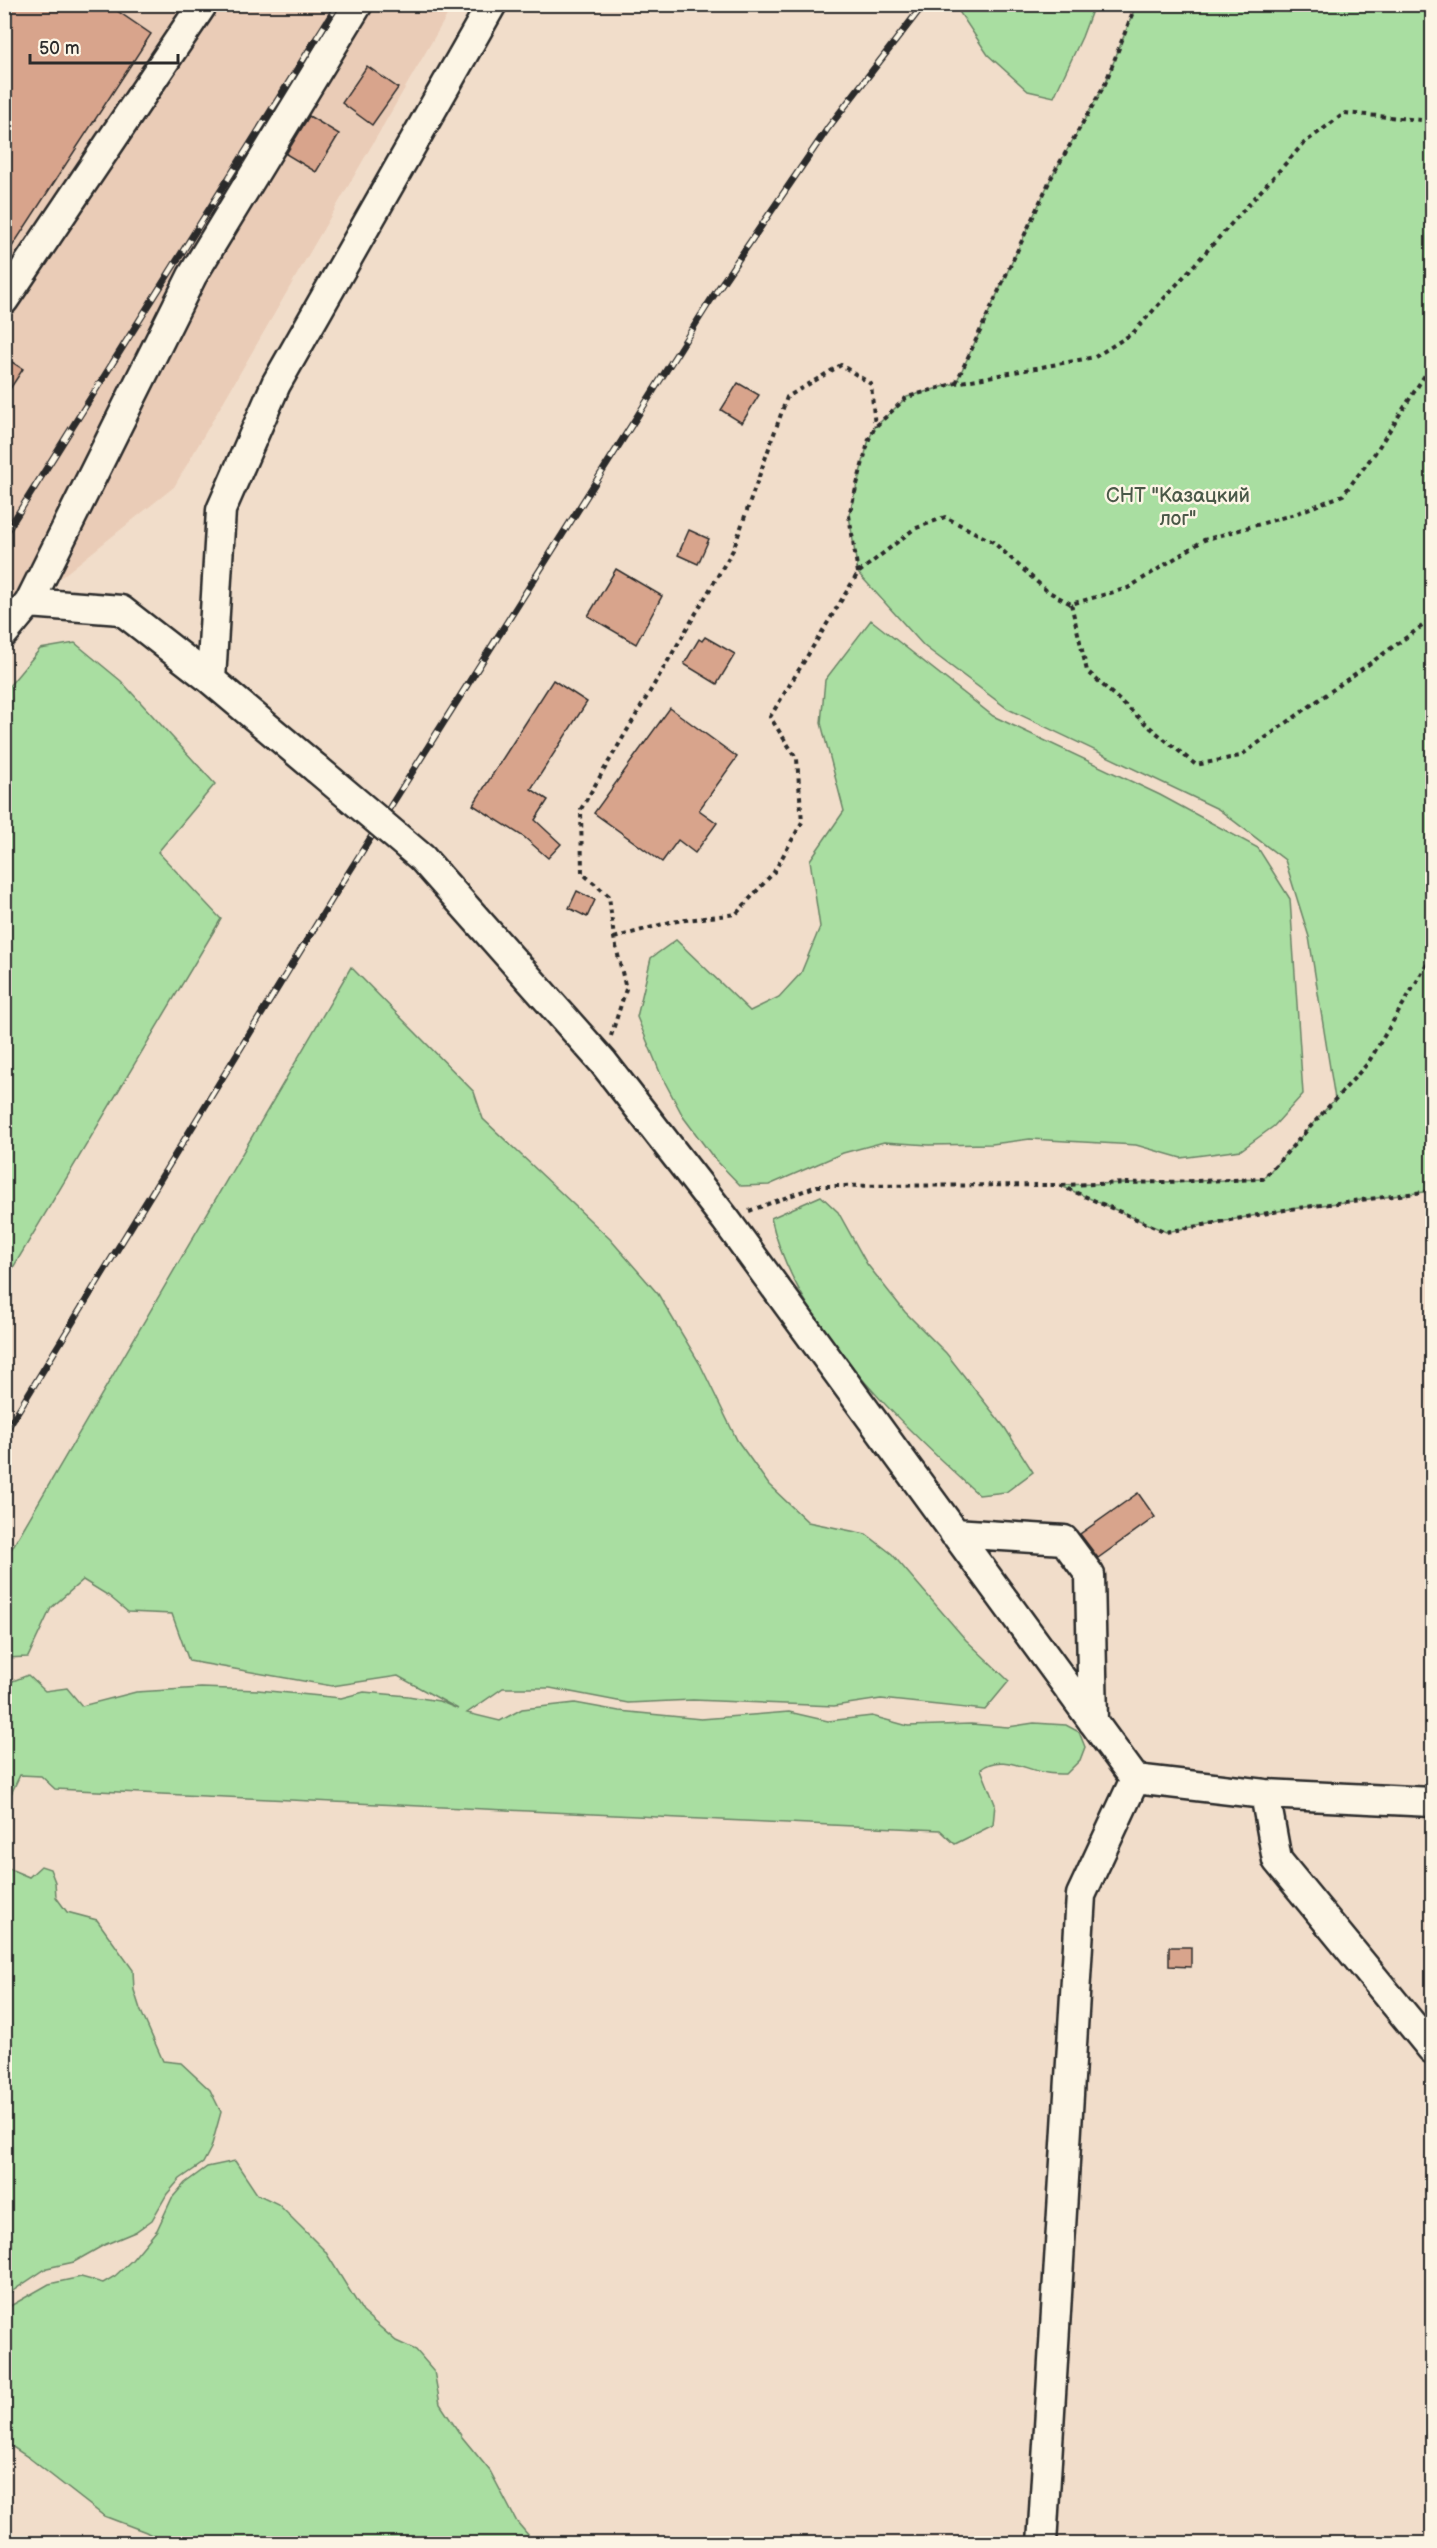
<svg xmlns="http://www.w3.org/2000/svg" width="1437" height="2548" font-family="'Balsamiq Sans',sans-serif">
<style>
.built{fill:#eaccb7}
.green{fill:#a9dea1;stroke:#6a8466;stroke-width:1.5}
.building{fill:#d8a48c;stroke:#2b2b2b;stroke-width:1.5}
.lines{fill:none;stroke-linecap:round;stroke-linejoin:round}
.minor-casing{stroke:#2b2b2b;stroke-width:33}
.path{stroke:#2b2b2b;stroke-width:4;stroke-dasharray:4.5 4.5;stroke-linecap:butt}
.minor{stroke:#fcf5e5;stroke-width:28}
.rail-casing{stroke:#2b2b2b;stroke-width:7}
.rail{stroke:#fcf5e5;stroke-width:4.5;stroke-dasharray:14;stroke-linecap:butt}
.minor-bridge-casing{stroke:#2b2b2b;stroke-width:33;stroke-linecap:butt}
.minor-bridge{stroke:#fcf5e5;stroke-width:28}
.labels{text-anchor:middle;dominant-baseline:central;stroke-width:5;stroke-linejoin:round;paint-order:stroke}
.park-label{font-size:20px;fill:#4a5848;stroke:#fcf5e5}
</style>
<rect width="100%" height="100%" fill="#f1ddca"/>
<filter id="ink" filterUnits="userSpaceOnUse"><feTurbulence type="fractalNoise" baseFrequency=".0167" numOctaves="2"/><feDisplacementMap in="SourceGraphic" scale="12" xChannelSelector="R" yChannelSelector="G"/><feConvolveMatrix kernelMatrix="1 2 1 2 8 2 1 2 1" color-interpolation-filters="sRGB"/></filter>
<g filter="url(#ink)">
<path class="built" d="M5 5H453L174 487 29 603 5 633Z"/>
<path class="green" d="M968 4H1094V5L1082 37 1054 97 1028 91 988 55 958 10Z
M1136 5H1432V1191L1290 1209 1166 1232 1059 1185 1263 1179 1335 1099 1309 937 1285 860 1218 809 1008 709 924 646 858 573 849 515 869 439 875 427 907 397 956 383 1051 178 1105 84Z
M871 620 993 716 1160 795 1258 848 1290 899 1303 1094 1274 1126 1241 1150 1181 1158 1136 1145 1030 1139 992 1144 929 1145 884 1142 843 1153 769 1185 741 1186 713 1157 684 1118 661 1075 637 1017 651 958 676 940 750 1011 779 997 801 973 820 927 810 860 844 811 821 723 825 680Z
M75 643 121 681 215 784 158 852 221 919 5 1281V691L40 649Z
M351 967 474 1092 483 1119 610 1239 658 1294 700 1364 737 1440 769 1485 808 1522 866 1534 892 1554 966 1640 1009 1681 985 1710 881 1699 834 1706 693 1700 628 1703 550 1688H503L467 1713 500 1721 522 1709 575 1703 619 1711 701 1719 789 1712 828 1721 872 1716 908 1726 971 1724 1008 1727 1034 1723 1066 1725 1079 1732 1085 1747 1080 1760 1066 1774C1060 1774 1053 1774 1047 1773 1025 1770 1001 1753 981 1769L995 1804 993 1825 955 1844 940 1830 55 1789 41 1776 20 1775 11 1794 8 1813 5 1812V1684L28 1675 45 1691 67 1688 82 1706 136 1692 201 1688 258 1690 341 1698 364 1692 408 1696 439 1701 458 1709 398 1676 332 1686 189 1661 172 1614 128 1612 109 1596 83 1580 51 1608 28 1657 5 1658V1560Z
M821 1196 838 1212 867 1264 905 1312 946 1353 1005 1428 1033 1472 1006 1492 979 1495C900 1424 795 1324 771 1218Z
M5 1864 10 1869 29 1877 41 1866 50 1869 55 1882 56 1897 67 1912 97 1920 133 1970 134 1990 140 2009 163 2061 181 2063 210 2090 221 2112 211 2148 203 2163 180 2179 167 2194 152 2220 135 2232 104 2245 74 2262 47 2268 5 2296Z
M235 2161 257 2194 278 2204 325 2251 363 2312 396 2341 416 2350 434 2371 440 2404 462 2437 490 2471 517 2522 535 2543H165L146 2532 104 2516 28 2457 5 2442V2309L49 2284 81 2277 103 2283 115 2276 132 2260 157 2230 172 2198 185 2183 207 2167Z"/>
<path class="building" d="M4 4H107L151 34 4 259Z
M367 66 398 88 372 125 342 103Z
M309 116 339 134 316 172 286 154Z
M4 357 23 369 4 398Z
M738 383 759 395 742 423 721 410Z
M689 530 709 539 698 564 678 555Z
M616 569 662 596 636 644 588 616Z
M705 637 735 654 717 684 684 664 699 639 702 641Z
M553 680 587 702 531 789 548 800 535 820 561 844 548 858 524 837 473 805Z
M670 708 737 757 699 810 717 823 695 853 678 840 662 862 594 813Z
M577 891 595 900 587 917 569 908Z
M1138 1493 1155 1517 1098 1558 1080 1534Z
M1169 1947H1191V1967L1169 1966Z"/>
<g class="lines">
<defs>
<path id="minor" d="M4 300 203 4
M29 603 192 276 358 4
M4 633 29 603 121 610 211 680 317 769
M211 680 221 510 276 384 492 4
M422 858 603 1062 726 1220 1135 1779 1265 1794 1432 1802
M954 1533 1064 1540 1090 1575 1093 1722
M1265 1794 1277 1860 1432 2049
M1042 2544 1081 1895 1135 1779"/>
</defs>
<use href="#minor" class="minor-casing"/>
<path class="path" d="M956 383 1051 178 1105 84 1136 4
M858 573 849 515 869 439 875 427 907 397 956 383 1095 357 1133 333 1304 143 1345 113 1432 121
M1071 604 1087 671 1147 725 1196 765 1240 756 1432 619
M614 938 670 922 736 914 774 872 802 822 797 759 770 717 858 573 914 529 945 517 993 542 1047 591 1071 604 1128 588 1204 540 1295 514 1343 495 1375 453 1432 364
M611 1036 626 989 614 938 609 896 582 873 581 809 733 550 787 397 841 365 871 384 875 427
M1062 1185 1263 1179 1368 1063 1432 956
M749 1211 817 1186 1059 1185 1166 1232 1290 1209 1432 1191"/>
<use href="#minor" class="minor"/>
<defs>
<path id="rail" d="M4 536 338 4
M4 1434 337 891 712 298 828 128 924 4"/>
</defs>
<use href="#rail" class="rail-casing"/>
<use href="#rail" class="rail"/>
<defs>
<path id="minor-bridge" d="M317 769 422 858"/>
</defs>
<use href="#minor-bridge" class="minor-bridge-casing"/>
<use href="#minor-bridge" class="minor-bridge"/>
</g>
</g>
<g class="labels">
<g class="park-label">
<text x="1178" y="496">СНТ "Казацкий<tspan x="1178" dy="23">лог"</tspan></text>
</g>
</g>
<rect width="1437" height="2548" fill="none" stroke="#fcf5e5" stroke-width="24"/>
<rect x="12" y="12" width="1413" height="2524" fill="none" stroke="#2b2b2b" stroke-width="2" filter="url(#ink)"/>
<path d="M30 54v9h148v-9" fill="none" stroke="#2b2b2b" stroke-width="3"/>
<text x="39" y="54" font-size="18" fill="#2b2b2b" stroke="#fcf5e5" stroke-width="4.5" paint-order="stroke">50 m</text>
</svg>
